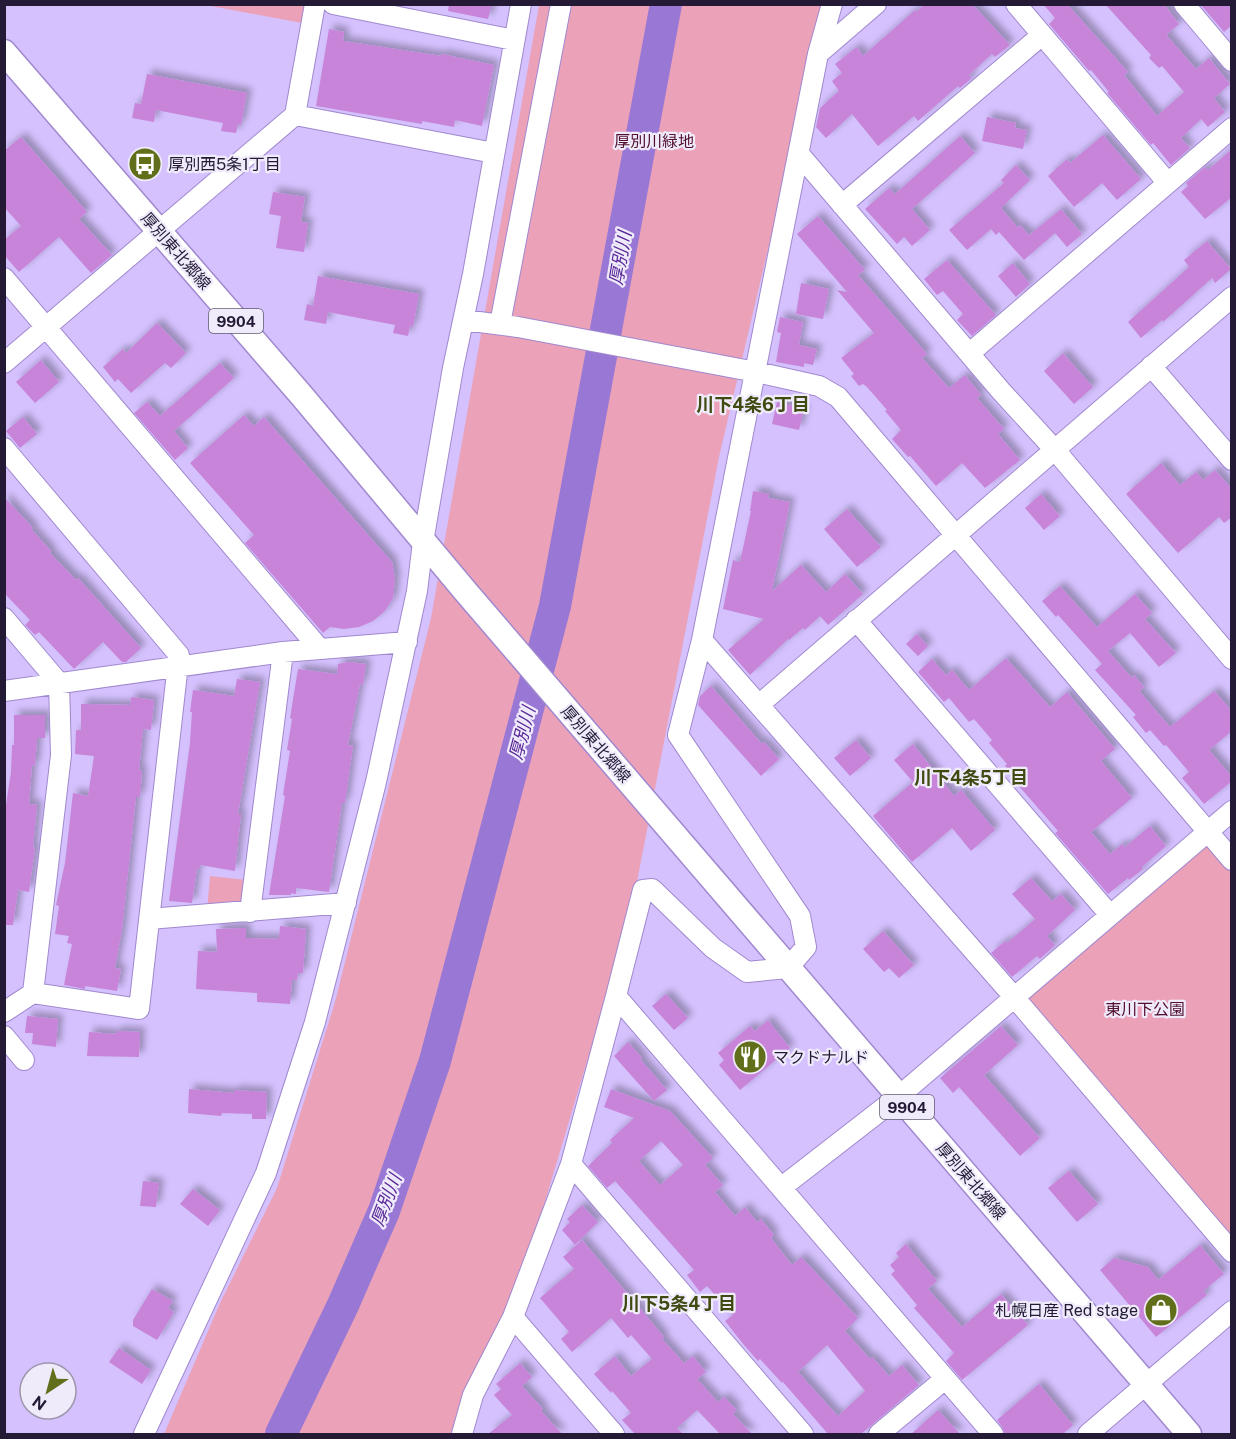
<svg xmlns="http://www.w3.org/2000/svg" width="1236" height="1439" font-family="'Public Sans','Noto Sans JP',sans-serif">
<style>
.green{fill:#eba2b9}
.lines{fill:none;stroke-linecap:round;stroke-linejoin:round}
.river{stroke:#9877d5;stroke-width:32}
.building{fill:#c784d9;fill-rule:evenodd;filter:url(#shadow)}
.minor-casing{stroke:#a088cf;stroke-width:22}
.major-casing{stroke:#a088cf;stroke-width:27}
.minor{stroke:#fff;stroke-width:20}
.major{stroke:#fff;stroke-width:24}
.labels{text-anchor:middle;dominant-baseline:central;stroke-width:4.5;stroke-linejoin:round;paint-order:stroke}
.shield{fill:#efebfb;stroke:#615971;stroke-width:1.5}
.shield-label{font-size:15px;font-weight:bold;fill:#241a36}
.park-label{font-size:16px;fill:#520e2c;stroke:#efebfb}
.poi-label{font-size:16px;fill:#241a36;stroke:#efebfb;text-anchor:start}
.street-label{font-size:16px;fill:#241a36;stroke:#efebfb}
.water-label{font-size:18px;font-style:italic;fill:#592897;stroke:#efebfb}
.neighbourhood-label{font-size:18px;font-weight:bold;fill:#3f4910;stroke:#efebfb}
</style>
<defs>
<filter id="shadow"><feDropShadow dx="5" dy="-5" stdDeviation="3" flood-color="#0004"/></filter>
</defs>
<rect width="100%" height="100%" fill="#d4c1fe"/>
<path class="green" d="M205 5H306L302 23Z
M539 5H824L819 33 719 457 630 918 517 1295 450 1434H164L220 1303 277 1188 335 1002 431 618Z
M1208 839 1231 866V1245L1023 999Z
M210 876 247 880 245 902 207 910Z"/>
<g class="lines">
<path class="river" d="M281 1434 343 1305 384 1211 435 1061 555 606 666 4"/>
</g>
<path class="building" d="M449 4H492L488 19 448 11Z
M925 4H972L1010 45 995 57 992 54 969 75 972 78 960 88 958 86 918 121 914 116 878 146 852 114 826 138 816 127 820 108 839 91 832 81 842 73 835 64 857 47 863 56 915 10 916 12Z
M1043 4H1067L1128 72 1124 75 1157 116 1184 92 1162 66 1159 68 1149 58 1151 55 1105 4H1164L1179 24 1167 34 1168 37 1196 69 1209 58 1230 84 1214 98 1225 112 1208 127 1201 119 1181 138 1190 148 1171 165 1153 143 1151 145 1107 93 1109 92 1091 70 1089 71 1049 24 1055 18Z
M1200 4H1226L1232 10V25L1224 32Z
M329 29 344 32 343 41 441 56 442 54 494 65 482 126 455 120 454 127 422 121V124L316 106Z
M147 74 247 93 241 125 238 124 236 133 221 131 223 123 156 110 154 122 132 118 135 103 141 104Z
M987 117 1016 123 1015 128 1027 130 1023 149 982 141Z
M1103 135 1141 179 1117 200 1102 183 1074 207 1048 176 1067 159 1070 163Z
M960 136 975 153 912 209 930 230 912 246 904 237 897 244 865 209 889 188 895 194Z
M21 137 87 212 79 219 112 255 91 273 59 237 19 272 4 255V240L21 226 4 207V151Z
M1232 149V197L1205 219 1181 192 1188 186 1186 183 1205 167 1208 170Z
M1016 165 1030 180 1001 208 1018 228 1020 225 1029 235 1061 209 1082 234 1067 247 1055 233 1024 260 999 232 996 235 991 229 967 250 949 230 1004 183 1001 180Z
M273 192 305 197 301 222 308 223 304 252 276 248 281 216 269 214Z
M818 216 865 270 858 275 927 354 922 358 949 388 965 375 981 395 977 398 1004 429 998 434 1020 460 985 488 962 463 936 486 910 456 908 457 892 439 901 430 885 411 887 410 867 387 863 384 859 386 851 376 854 374 841 358 874 333 837 290 847 292 797 234Z
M1207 241 1231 269 1215 283 1212 278 1163 322 1162 320 1141 338 1128 322 1189 267 1184 260Z
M947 260 996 315 972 336 957 320 963 314 943 291 937 295 924 279Z
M1013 263 1030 284 1016 297 998 276Z
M318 276 419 294 413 327 410 326 408 336 393 333 395 325 328 312 326 324 304 320 307 304 313 306Z
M801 283 829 289 823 319 796 314Z
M780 317 803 322 799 345 817 349 813 365 804 363V367L776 362 781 333 777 332Z
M157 323 186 353 171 368 165 363 131 393 118 379 115 382 103 367 123 349 126 353Z
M1063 353 1093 387 1074 404 1044 371Z
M41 360 59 382 35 403 16 382Z
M220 363 234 378 174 431 188 448 175 460 134 413 147 402 160 416Z
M777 402 804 409 799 430 772 424Z
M244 415 254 426 264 417 392 562 395 578 393 598 385 611 373 621 359 627 344 629 330 627 323 633 245 543 254 535 190 463Z
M23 417 37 434 20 448 6 431Z
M1161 463 1180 485 1196 472 1203 480 1215 470 1232 489V517L1224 523 1219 517 1178 553 1126 494Z
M753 491 769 494 768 498 790 502 772 591 801 565 826 592 845 574 863 594 828 625 820 616 805 630 803 628 789 640 788 639 750 675 728 650 764 619 723 609 733 560 740 562 751 511H750Z
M1041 494 1060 516 1044 530 1025 508Z
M4 497 33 528 31 529 51 551 50 553 76 580 78 578 141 648 126 662H122L103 642 74 669 39 632 35 635 25 625 30 620 4 593Z
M847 509 881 547 857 567 824 529Z
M1060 586 1097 627 1135 594 1152 613 1145 619 1176 653 1159 667 1130 633 1108 651 1132 678 1134 675 1144 687 1139 691 1170 727 1214 691 1232 711V731L1209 750 1232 777V781L1204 804 1182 778 1189 772 1166 745 1164 746 1150 730 1146 733 1133 717 1136 715 1095 670 1102 664 1058 615 1056 617 1042 601Z
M917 634 928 646 918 656 906 644Z
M1006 658 1050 707 1067 692 1115 749 1101 761 1132 798 1091 832 1110 854 1122 844 1125 847 1150 826 1166 846 1142 867 1143 869 1129 880 1128 878 1108 894 1055 833 1058 831 1018 785 1020 783 1005 766 1007 764 989 743 992 740 974 719 969 722 949 698 944 702 918 672 932 659 946 675 952 670 969 690Z
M348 662 366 664 363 685 360 684 348 745 353 746 345 803H342L329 892 296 888V894L291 893V895H269L285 796 283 795 290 751 287 750 292 719 290 718 298 669 337 674 338 664Z
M237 679 260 682 238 814H241L235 871 200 865V869L197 868 192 903 169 901 190 743 192 712H190L193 690 234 696Z
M711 686 762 744 764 742 779 759 761 776 698 705 700 696Z
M131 697 154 700 151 730 143 729 139 770 142 771 140 797H136L122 929 115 968 121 969 117 991 85 986V989L64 985 72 944 67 943 69 936 55 934 59 906 56 905 65 863 73 793 88 796 94 756 75 754 76 730H81V704L130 705Z
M14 715H45V738H37L35 766 32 765 29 804 37 805 33 847 35 848 29 892 18 890 13 925H4V818L11 772 12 745H14Z
M856 740 871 758 850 776 834 758Z
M913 744 954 796 961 790 995 830 971 851 952 828 912 862 873 816 913 782 894 760Z
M1031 878 1052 901 1061 894 1075 910 1047 936 1055 945 1040 959 1037 956 1012 977 991 953 1005 941 1007 943 1035 919 1012 894Z
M280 926 306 929 303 973H298L297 980H292L290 1004 257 1002V993L196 989 198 951 217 952 216 929 246 928V938L279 939Z
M883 931 914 965 899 978 889 968 884 972 863 949Z
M666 994 688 1018 674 1030 652 1006Z
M27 1016 58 1019 56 1047 32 1044 33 1033H25Z
M768 1020 790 1048 740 1090 719 1065 724 1060 718 1053 750 1026 755 1031Z
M1001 1026 1018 1045 984 1075 1040 1138 1020 1156 959 1087 953 1093 940 1078Z
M117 1031 140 1032 139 1057 87 1056 89 1032 116 1034Z
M628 1042 642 1058 640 1059 667 1090 654 1101 614 1056Z
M189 1089 234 1093V1090L267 1092 266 1119H252V1114L222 1113 221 1116 188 1113Z
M611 1089 670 1111 713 1158 705 1165 723 1185 715 1192 735 1216 745 1207 757 1222 761 1219 774 1235 771 1238 792 1265 801 1257 838 1296 858 1318 845 1331 870 1359 872 1357 889 1376 902 1365 919 1385 861 1434H828L783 1382 782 1383 760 1359 758 1361 744 1345 725 1321 733 1315 707 1286 700 1292 687 1275 694 1270 664 1236 615 1181 607 1188 588 1166 612 1143 610 1140 634 1118 604 1107ZM661 1141 683 1165 660 1185 639 1161ZM827 1345 865 1391 838 1416 798 1372Z
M1069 1171 1098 1204 1077 1222 1048 1188Z
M143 1181 159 1183 156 1207 140 1206Z
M193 1189 220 1210 208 1226 180 1204Z
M582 1205 598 1222 575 1245 562 1230 570 1222 567 1219Z
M582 1240 649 1319 664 1337 662 1339 684 1363 693 1356 706 1372 697 1379 718 1402 724 1397 737 1410 733 1414 752 1434H720L697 1410 677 1428 683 1434H635L622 1420 631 1413 612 1391 611 1393 594 1374 615 1356 631 1376 652 1359 631 1335 628 1338 611 1318 572 1352 561 1339 569 1332 540 1298 574 1269 563 1257Z
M906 1244 937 1281 928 1289 962 1327 1001 1294 1028 1325 962 1380 946 1361 954 1353 914 1308 917 1305 891 1274 895 1271 890 1265 899 1257 896 1253Z
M1200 1245 1224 1274 1203 1291 1207 1295 1156 1337 1100 1270 1114 1258 1148 1267 1158 1280Z
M152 1289 173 1301 168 1308 174 1312 157 1340 133 1326V1320Z
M119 1348 151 1370 142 1384 109 1362Z
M520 1363 532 1377 522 1386 543 1409 541 1411 562 1434H488L512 1415 494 1395 501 1389 496 1384Z
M1039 1384 1073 1425 1063 1434H1005L1002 1427 997 1420Z
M938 1410 960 1434H911Z"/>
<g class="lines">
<defs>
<path id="minor" d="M333 4 514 40
M1016 4 1167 182
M1184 4 1232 61
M818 54 876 4
M295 115 494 153
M799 154 1001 391 1055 450 1232 659
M842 205 1042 35
M4 278 319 648
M464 320 518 327 756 372 819 386 838 397 1232 860
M500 324 561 4
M970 353 1232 128
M4 363 295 115 315 4
M1151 366 1232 460
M4 448 179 655 139 1009 33 993 61 755 59 683 4 618
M856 620 1110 915
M702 640 1014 997 1232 1252
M4 691 283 652 407 642
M760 704 1232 297
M250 912 283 652
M149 919 346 903
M616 996 993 1434
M4 1012 33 993
M4 1036 24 1060
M571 1164 803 1434
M782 1187 898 1097 1232 811
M513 1317 614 1434
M144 1434 266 1173 315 1022 376 782 417 591 423 542 453 368 473 274 521 4
M462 1434 473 1395 513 1317 571 1164 616 996 643 890 652 889 713 948 747 972 788 968 806 947 800 916 678 735 702 640 818 54 832 4
M879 1434 945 1379
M1088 1434 1232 1311"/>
<path id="major" d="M4 52 302 396 466 592 1189 1434"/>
</defs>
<use href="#minor" class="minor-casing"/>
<use href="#major" class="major-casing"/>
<use href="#minor" class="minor"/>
<use href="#major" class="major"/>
</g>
<defs>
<symbol id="bus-disc" viewBox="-11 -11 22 22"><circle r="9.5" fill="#616f1a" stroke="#efebfb"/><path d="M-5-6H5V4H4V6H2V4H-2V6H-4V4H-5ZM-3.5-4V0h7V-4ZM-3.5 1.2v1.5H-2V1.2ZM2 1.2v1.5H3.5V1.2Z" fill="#fff"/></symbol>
<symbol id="restaurant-disc" viewBox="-11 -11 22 22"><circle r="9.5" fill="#616f1a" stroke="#efebfb"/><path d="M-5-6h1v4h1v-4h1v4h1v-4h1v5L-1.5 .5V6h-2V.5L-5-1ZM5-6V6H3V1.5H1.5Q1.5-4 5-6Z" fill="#fff"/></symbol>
<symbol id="shop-disc" viewBox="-11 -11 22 22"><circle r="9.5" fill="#616f1a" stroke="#efebfb"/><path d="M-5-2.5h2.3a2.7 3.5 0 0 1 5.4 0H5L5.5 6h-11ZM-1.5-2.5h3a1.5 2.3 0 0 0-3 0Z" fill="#fff"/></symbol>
</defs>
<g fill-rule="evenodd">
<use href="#bus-disc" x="126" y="145" width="38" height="38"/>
<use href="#restaurant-disc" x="731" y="1038" width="38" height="38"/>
<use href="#shop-disc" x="1142" y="1291" width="38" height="38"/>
</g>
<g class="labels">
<g class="shield">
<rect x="209" y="309" width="54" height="24" rx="4.5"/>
<rect x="880" y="1095" width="54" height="24" rx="4.5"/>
</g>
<g class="shield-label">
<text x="236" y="321">9904</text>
<text x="907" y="1107">9904</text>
</g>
<g class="park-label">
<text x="654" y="141">厚別川緑地</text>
<text x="1145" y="1009">東川下公園</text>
</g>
<g class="poi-label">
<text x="168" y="164">厚別西5条1丁目</text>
<text x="773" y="1057">マクドナルド</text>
<text x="1138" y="1310" text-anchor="end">札幌日産 Red stage</text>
</g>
<g class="street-label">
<text transform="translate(176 251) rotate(49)">厚別東北郷線</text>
<text transform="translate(596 744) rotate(49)">厚別東北郷線</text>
<text transform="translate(971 1181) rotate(49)">厚別東北郷線</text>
</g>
<g class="water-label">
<text transform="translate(620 258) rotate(-80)">厚別川</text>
<text transform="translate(522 733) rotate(-75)">厚別川</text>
<text transform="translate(386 1200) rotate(-69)">厚別川</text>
</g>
<g class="neighbourhood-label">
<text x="753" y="404">川下4条6丁目</text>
<text x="971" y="777">川下4条5丁目</text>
<text x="679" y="1303">川下5条4丁目</text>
</g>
</g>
<rect width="1236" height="1439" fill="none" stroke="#241a36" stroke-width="12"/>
<g transform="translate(48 1391) rotate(216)"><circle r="28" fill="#efebfb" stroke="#9e97ac" stroke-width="1.5"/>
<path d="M0-4.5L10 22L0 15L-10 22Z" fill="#616f1a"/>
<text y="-9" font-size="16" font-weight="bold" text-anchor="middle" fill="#241a36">N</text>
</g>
</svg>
